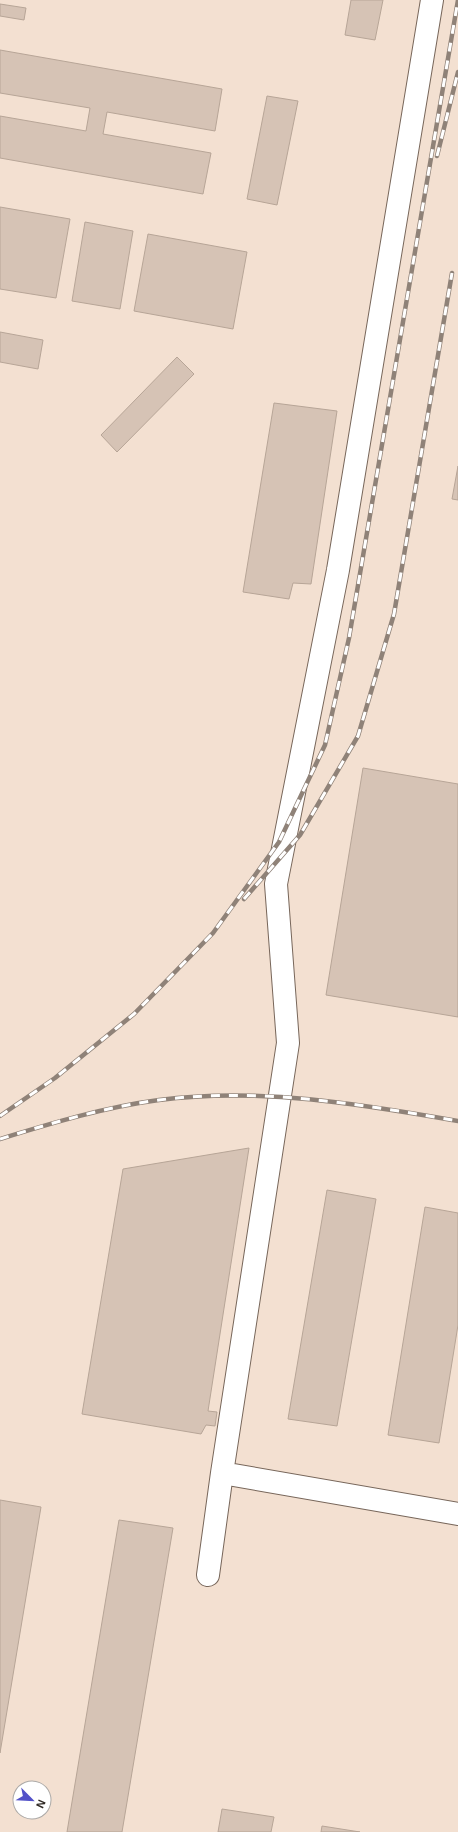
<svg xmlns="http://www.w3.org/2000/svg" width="458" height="1832" font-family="Arial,sans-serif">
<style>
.building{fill:#d6c3b5;stroke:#b7a597}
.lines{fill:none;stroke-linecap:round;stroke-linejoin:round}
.minor-casing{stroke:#77665a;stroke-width:24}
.minor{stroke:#fff;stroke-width:22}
.rail-casing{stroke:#8f8278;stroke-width:4.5}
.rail{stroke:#fff;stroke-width:3;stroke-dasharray:9;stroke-linecap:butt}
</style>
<rect width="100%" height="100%" fill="#f3e0d1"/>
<path class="building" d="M351 0H383L375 40 345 35Z
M0 4 26 8 24 20 0 16Z
M0 50 222 89 215 131 107 112 103 134 211 153 203 194 0 158V116L86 131 90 108 0 93Z
M267 96 298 101 277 205 247 199Z
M0 207 70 219 56 298 0 289Z
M85 222 133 231 120 309 72 301Z
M148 234 247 252 233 329 134 311Z
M0 332 43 340 38 369 0 362Z
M177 357 194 374 117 452 101 435Z
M274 403 337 411 311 584 293 583 289 599 243 592Z
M458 466V500L452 499Z
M363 768 458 784V1017L326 995Z
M249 1148 208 1411 217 1412 215 1426 206 1425 201 1434 82 1414 123 1169Z
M327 1190 376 1199 337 1426 288 1419Z
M425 1207 458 1213V1325L439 1443 388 1435Z
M0 1500 41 1507 0 1753Z
M119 1520 173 1528 122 1832H67Z
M222 1809 274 1817 271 1832H218Z
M322 1826 360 1832H321Z"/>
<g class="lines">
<defs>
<path id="minor" d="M432 0 338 570 276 884 288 1043 222 1473 458 1514
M208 1575 222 1473"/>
</defs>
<use href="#minor" class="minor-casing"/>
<use href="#minor" class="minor"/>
<defs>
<path id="rail" d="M437 156 458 72
M244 899 300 835 358 736 394 614 452 273
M0 1116 55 1078 134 1014 213 933 279 842 325 745 349 638 458 0
M0 1139C52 1123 105 1107 159 1100 259 1087 360 1104 458 1121"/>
</defs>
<use href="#rail" class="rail-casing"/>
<use href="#rail" class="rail"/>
</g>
<g transform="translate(32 1800) rotate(114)"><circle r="19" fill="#ffffff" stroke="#aba9a7"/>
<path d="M0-3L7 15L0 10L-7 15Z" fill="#5251c8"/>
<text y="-6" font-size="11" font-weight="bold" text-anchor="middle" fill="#2e2722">N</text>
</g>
</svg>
